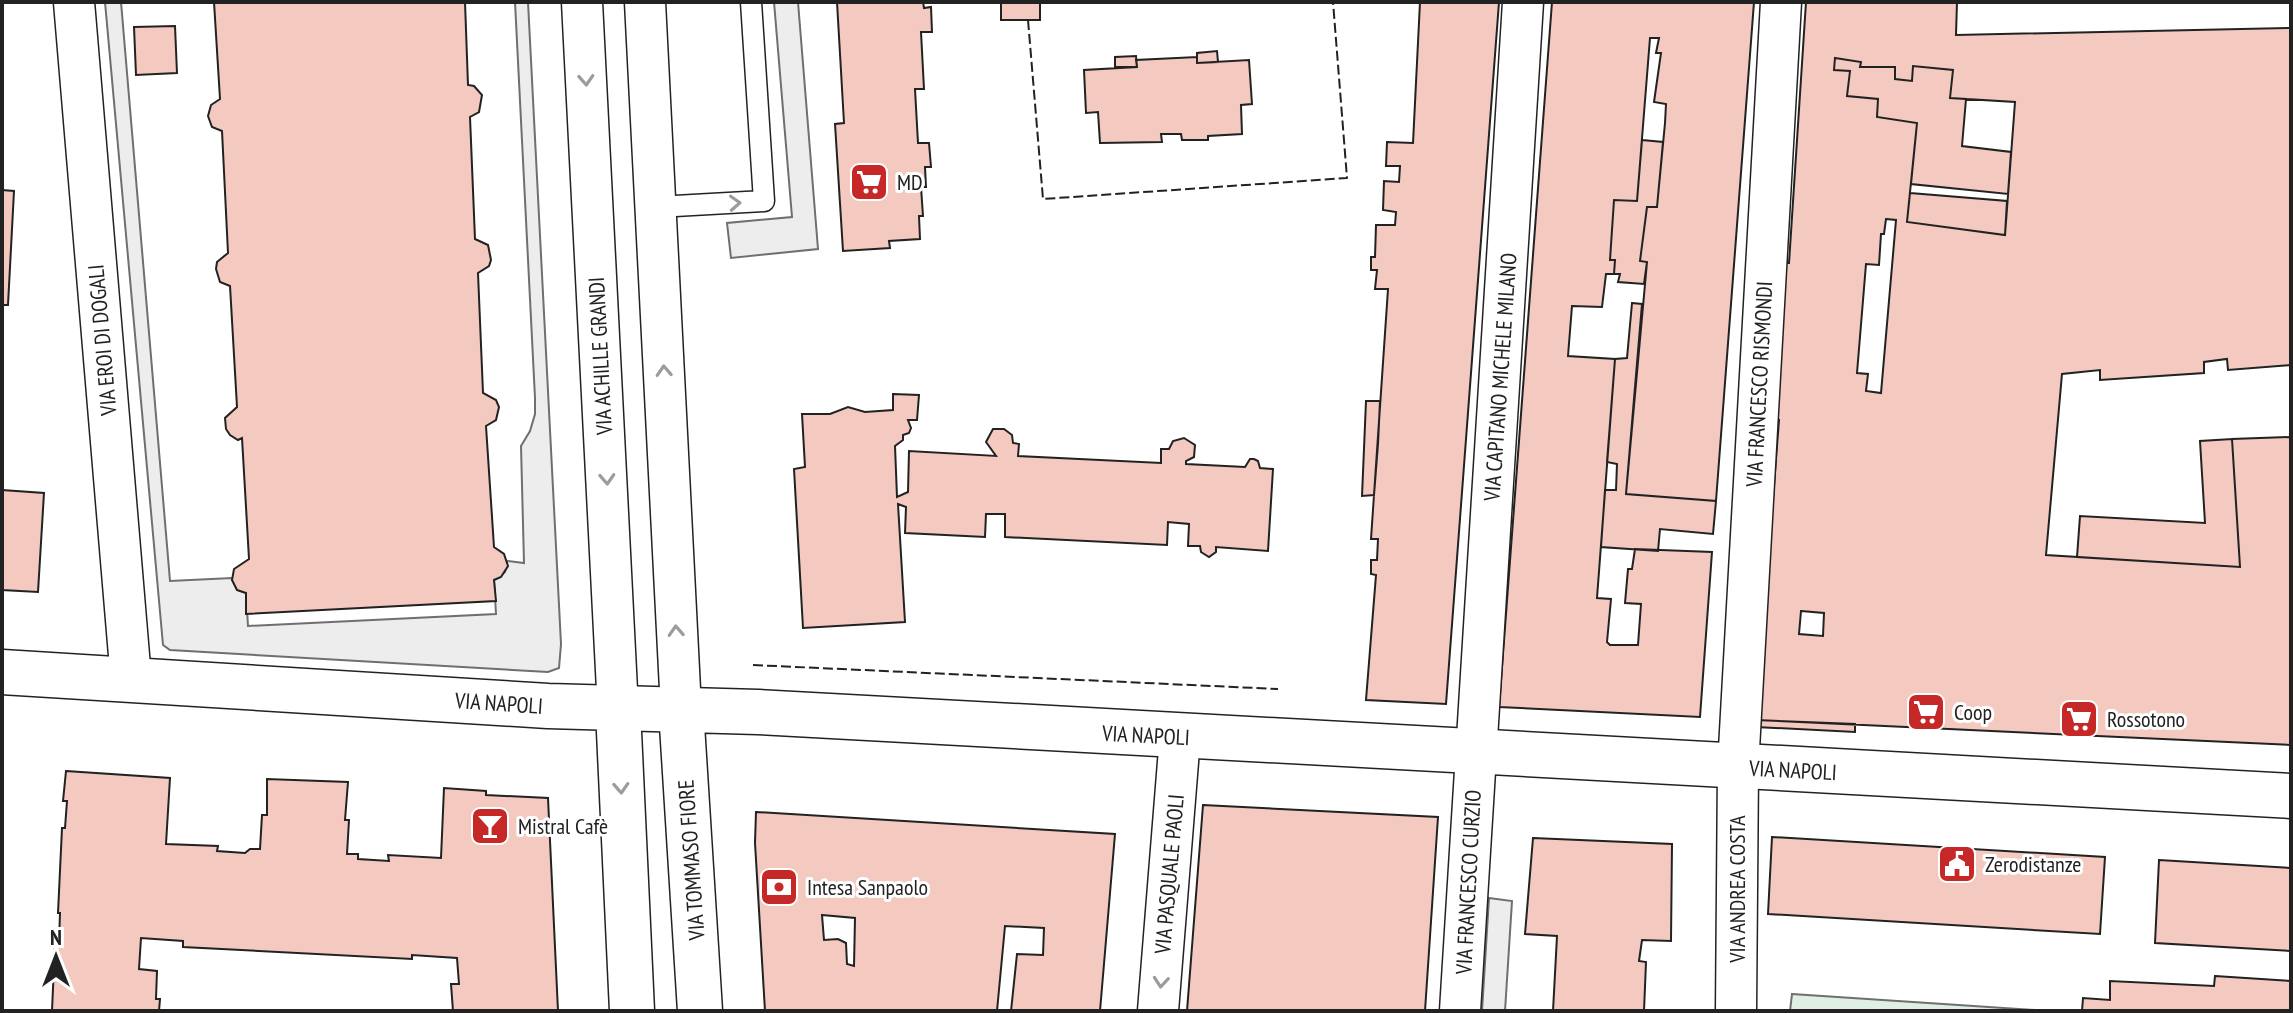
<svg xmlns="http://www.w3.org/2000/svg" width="2293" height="1013" font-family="'PT Sans Narrow',sans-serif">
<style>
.green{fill:#e0efe3;stroke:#6f6f6f;stroke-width:2}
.parking{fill:#ededed;stroke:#6f6f6f;stroke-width:2}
.building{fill:#f3c9c0;stroke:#222;stroke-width:2;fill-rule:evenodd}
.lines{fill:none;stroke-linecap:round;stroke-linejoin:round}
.lane-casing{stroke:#222;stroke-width:23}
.street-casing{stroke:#222;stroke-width:43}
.secondary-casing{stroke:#222;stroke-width:47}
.lane{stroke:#fff;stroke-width:20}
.street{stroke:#fff;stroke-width:40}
.secondary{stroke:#fff;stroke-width:44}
.fence{stroke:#222;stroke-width:2;stroke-dasharray:10 4;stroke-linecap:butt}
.oneway{stroke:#9c9c9c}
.labels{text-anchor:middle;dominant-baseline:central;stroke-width:6;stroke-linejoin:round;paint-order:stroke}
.poi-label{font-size:22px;fill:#222;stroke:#fff;text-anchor:start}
.street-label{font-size:22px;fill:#222;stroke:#fff}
</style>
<rect width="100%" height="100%" fill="#fff"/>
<path class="green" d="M1792 994 2050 1011H1790Z"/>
<path class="parking" d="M105 2H121L170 581 232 578 237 590 246 593 248 626 496 614 494 580 505 572 507 561 524 563 521 446 530 431 535 414V398L515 2H528L561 644 559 668 548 672 170 650 163 645Z
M774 2H798L818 249 731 258 727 223 792 217Z
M1489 898 1512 901 1505 1011H1482Z"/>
<path class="building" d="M214 2H465L468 85 474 86 482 95 479 112 470 117 475 239 488 245 491 260 489 266 478 273 483 393 496 400 499 407 496 420 486 426 494 547 504 554 508 566 501 577 494 580 496 601 246 614V593L237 590 232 580 234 569 249 559 242 438 238 440 230 435 226 429 225 418 237 407 230 286 220 282 216 269 217 262 228 253 222 131 212 127 208 116 211 105 220 99Z
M837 2H923L924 8 931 7 932 32H921L924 89H915L918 143H929L931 167H925L926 187H921L923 216H919L920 239 889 241 890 248 843 251 835 124 844 123Z
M1001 2H1040V20H1001Z
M1420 2H1499L1446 704 1366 700 1376 575 1371 574V560H1377L1378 539H1371L1388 289H1375L1377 270H1371V257H1375L1376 225H1395L1396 212 1383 210 1384 181 1399 182 1400 166H1386L1387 142 1413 143Z
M1552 2H1754L1716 501 1626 494 1647 262 1640 261 1647 207H1657L1665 123 1666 104 1654 102 1661 53H1656L1659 38H1650L1637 201 1614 200 1610 260H1615L1614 274H1606L1602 307 1572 306 1568 356 1615 359 1597 598 1611 599 1607 642 1610 645H1638L1641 604 1625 603 1628 569H1632L1635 549 1712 552 1700 717 1499 707Z
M1806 2H1957L1956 35 2291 28V365L2228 370 2227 359 2204 362V373L2100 380V370L2062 374 2046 555 2240 567 2232 439 2291 437V745L1756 720 1779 420H1776L1778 365 1786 263H1789ZM1835 58 1861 62 1860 67H1895V79L1912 81 1913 66 1953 70 1950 98 2015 102 2005 235 1907 222 1917 123 1877 117 1878 99 1847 96 1850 71 1834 70ZM1886 219 1896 220 1881 393 1866 391 1868 374 1857 373 1866 264 1879 265 1881 234H1884ZM1801 611 1824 613 1823 636 1799 634Z
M175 26 177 73 136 75 134 27Z
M1217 51 1218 62 1197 63V53Z
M1136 56 1137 67H1115V57Z
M1197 57V63L1249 60 1252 104 1241 105 1242 134 1208 136V140H1182L1181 134H1161L1162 142 1100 143 1098 112 1086 113 1084 70 1137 67 1136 60Z
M1835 58 1861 62 1860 67H1895V79L1912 81 1913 66 1953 70 1950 98 1966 99 1962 146 2011 152 2008 194 1911 184 1917 123 1877 117 1878 99 1847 96 1850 71 1834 70Z
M1642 140 1663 142 1657 207H1647L1640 261 1647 262 1644 284 1618 282 1620 274H1614L1615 260H1610L1614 200 1637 201Z
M2 190 14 191 8 305H2Z
M1910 193 2007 201 2005 235 1907 222Z
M1632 303 1642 304 1626 494 1716 501 1713 534 1660 529 1658 551 1601 547 1605 490H1616L1617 464 1607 462 1615 359 1627 358Z
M893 394 919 395 917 420H908L911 428 909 433 903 435V440L895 446 897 497 908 492 909 451 996 456 986 442 993 429H1004L1012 435 1013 443 1019 444 1018 456 1161 463V449H1169L1173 441 1184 438 1195 445 1194 457 1186 461V464L1245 467 1250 459H1254L1258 461 1260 468 1273 469 1268 551 1216 547V552L1209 557 1201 552 1200 546H1188L1189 524 1168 522 1167 545 1005 537V514H986L985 537 905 533 906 507 898 504 905 622 803 628 794 469 805 467 802 414H830L848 407 865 412 893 410Z
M1366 401H1380L1378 444 1374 495 1362 496Z
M2232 439 2240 567 2077 557 2080 516 2205 523 2200 441Z
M2 490 44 493 38 592 2 590Z
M1756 720 1855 724V732L1756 727Z
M66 771 170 778 166 844 218 846 217 851 245 853 250 849H260L262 815H267V779L348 782 345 820H349L347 854H358V859L389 861 388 855 441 858 444 788 486 791V795L548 798 558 1011H453L451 984H459L457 958 412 955V959L183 947V941L141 938 139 969 157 971 156 999H160L159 1011H52L55 942H59L60 913H58L62 828H65L67 801H63Z
M1203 805 1438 817 1425 1011H1187Z
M756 812 1115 834 1100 1011H1011L1017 954 1043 955 1044 928 1005 926 997 1011H765L755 843ZM822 915 855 918 854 966 847 964 846 943 838 939 824 940Z
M1772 837 2105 857 2100 934 1768 914Z
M1533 838 1672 844 1671 941 1642 940 1639 961 1646 962 1644 1011H1553L1557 936 1525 934Z
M2159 860 2291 868V951L2155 943Z
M2215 976 2291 981V1011H2082L2083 998 2110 1000V981L2214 986Z"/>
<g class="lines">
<defs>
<path id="lane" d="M657 207 764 201 751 2"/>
<path id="street" d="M74 2 131 679
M582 2 618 710
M645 2 681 709
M1158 1011 1180 737
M1460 1011 1523 2
M1736 1011 1738 767 1781 2"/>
<path id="secondary" d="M2 672 548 706 758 712 2291 796
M681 709 700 1011
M618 710 632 1011"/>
</defs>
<use href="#lane" class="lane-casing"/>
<use href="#street" class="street-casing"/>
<use href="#secondary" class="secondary-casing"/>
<use href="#lane" class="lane"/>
<use href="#street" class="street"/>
<use href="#secondary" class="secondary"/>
<path class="fence" d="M1028 20 1043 199 1347 178 1333 2
M753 665 1278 689"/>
</g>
<defs><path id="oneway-chevron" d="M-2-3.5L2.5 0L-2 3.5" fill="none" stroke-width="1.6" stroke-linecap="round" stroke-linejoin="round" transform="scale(2)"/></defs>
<g class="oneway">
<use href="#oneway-chevron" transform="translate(586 80) rotate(87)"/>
<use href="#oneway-chevron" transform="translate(735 203) rotate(-3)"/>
<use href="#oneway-chevron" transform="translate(664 371) rotate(-93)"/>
<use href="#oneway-chevron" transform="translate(607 479) rotate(87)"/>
<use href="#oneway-chevron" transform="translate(676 631) rotate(-93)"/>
<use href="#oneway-chevron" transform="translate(621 788) rotate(87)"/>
<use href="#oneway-chevron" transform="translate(1161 982) rotate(95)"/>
</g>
<defs>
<symbol id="supermarket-square" viewBox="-11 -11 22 22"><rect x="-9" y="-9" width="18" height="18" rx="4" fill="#c62828" stroke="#fff"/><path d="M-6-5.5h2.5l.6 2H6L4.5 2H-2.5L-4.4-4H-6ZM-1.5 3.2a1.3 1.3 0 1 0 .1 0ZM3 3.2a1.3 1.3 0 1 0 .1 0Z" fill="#fff"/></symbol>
<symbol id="bar-square" viewBox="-11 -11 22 22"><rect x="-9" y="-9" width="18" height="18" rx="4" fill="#c62828" stroke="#fff"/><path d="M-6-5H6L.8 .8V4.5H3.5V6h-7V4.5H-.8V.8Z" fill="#fff"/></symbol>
<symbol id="civic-square" viewBox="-11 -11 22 22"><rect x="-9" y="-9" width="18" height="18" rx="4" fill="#c62828" stroke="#fff"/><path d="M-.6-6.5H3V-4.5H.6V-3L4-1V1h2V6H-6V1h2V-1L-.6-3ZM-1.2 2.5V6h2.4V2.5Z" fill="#fff"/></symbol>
<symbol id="bank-square" viewBox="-11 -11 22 22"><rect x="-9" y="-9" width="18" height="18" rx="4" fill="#c62828" stroke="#fff"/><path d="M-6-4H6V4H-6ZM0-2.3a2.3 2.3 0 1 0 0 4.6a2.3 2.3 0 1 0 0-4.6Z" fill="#fff"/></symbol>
</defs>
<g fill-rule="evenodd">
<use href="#supermarket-square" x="847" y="160" width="44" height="44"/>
<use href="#supermarket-square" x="1904" y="690" width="44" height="44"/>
<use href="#supermarket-square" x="2057" y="697" width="44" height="44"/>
<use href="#bar-square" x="468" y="804" width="44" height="44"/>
<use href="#civic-square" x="1935" y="842" width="44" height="44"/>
<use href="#bank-square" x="757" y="865" width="44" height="44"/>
</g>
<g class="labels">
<g class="poi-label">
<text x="897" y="182">MD</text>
<text x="1954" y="712">Coop</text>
<text x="2107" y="719">Rossotono</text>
<text x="518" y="826">Mistral Cafè</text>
<text x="1985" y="864">Zerodistanze</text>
<text x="807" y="887">Intesa Sanpaolo</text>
</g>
<g class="street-label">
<text transform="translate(102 340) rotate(-95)">VIA EROI DI DOGALI</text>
<text transform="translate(600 356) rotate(-93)">VIA ACHILLE GRANDI</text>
<text transform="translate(1500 377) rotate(-86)">VIA CAPITANO MICHELE MILANO</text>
<text transform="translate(1759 384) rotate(-87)">VIA FRANCESCO RISMONDI</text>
<text transform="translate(499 703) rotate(4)">VIA NAPOLI</text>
<text transform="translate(1146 735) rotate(3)">VIA NAPOLI</text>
<text transform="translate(1793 770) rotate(3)">VIA NAPOLI</text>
<text transform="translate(691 860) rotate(-94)">VIA TOMMASO FIORE</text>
<text transform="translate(1169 874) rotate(-85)">VIA PASQUALE PAOLI</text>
<text transform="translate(1468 882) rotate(-87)">VIA FRANCESCO CURZIO</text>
<text transform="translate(1737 889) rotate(-90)">VIA ANDREA COSTA</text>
</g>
</g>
<rect width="2293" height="1013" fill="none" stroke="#222222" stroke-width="8"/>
<g transform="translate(56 957)" stroke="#ffffff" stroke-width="6" paint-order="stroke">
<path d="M0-6L14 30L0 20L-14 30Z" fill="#222222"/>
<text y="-12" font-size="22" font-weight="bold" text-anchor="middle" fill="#222222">N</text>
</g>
</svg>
